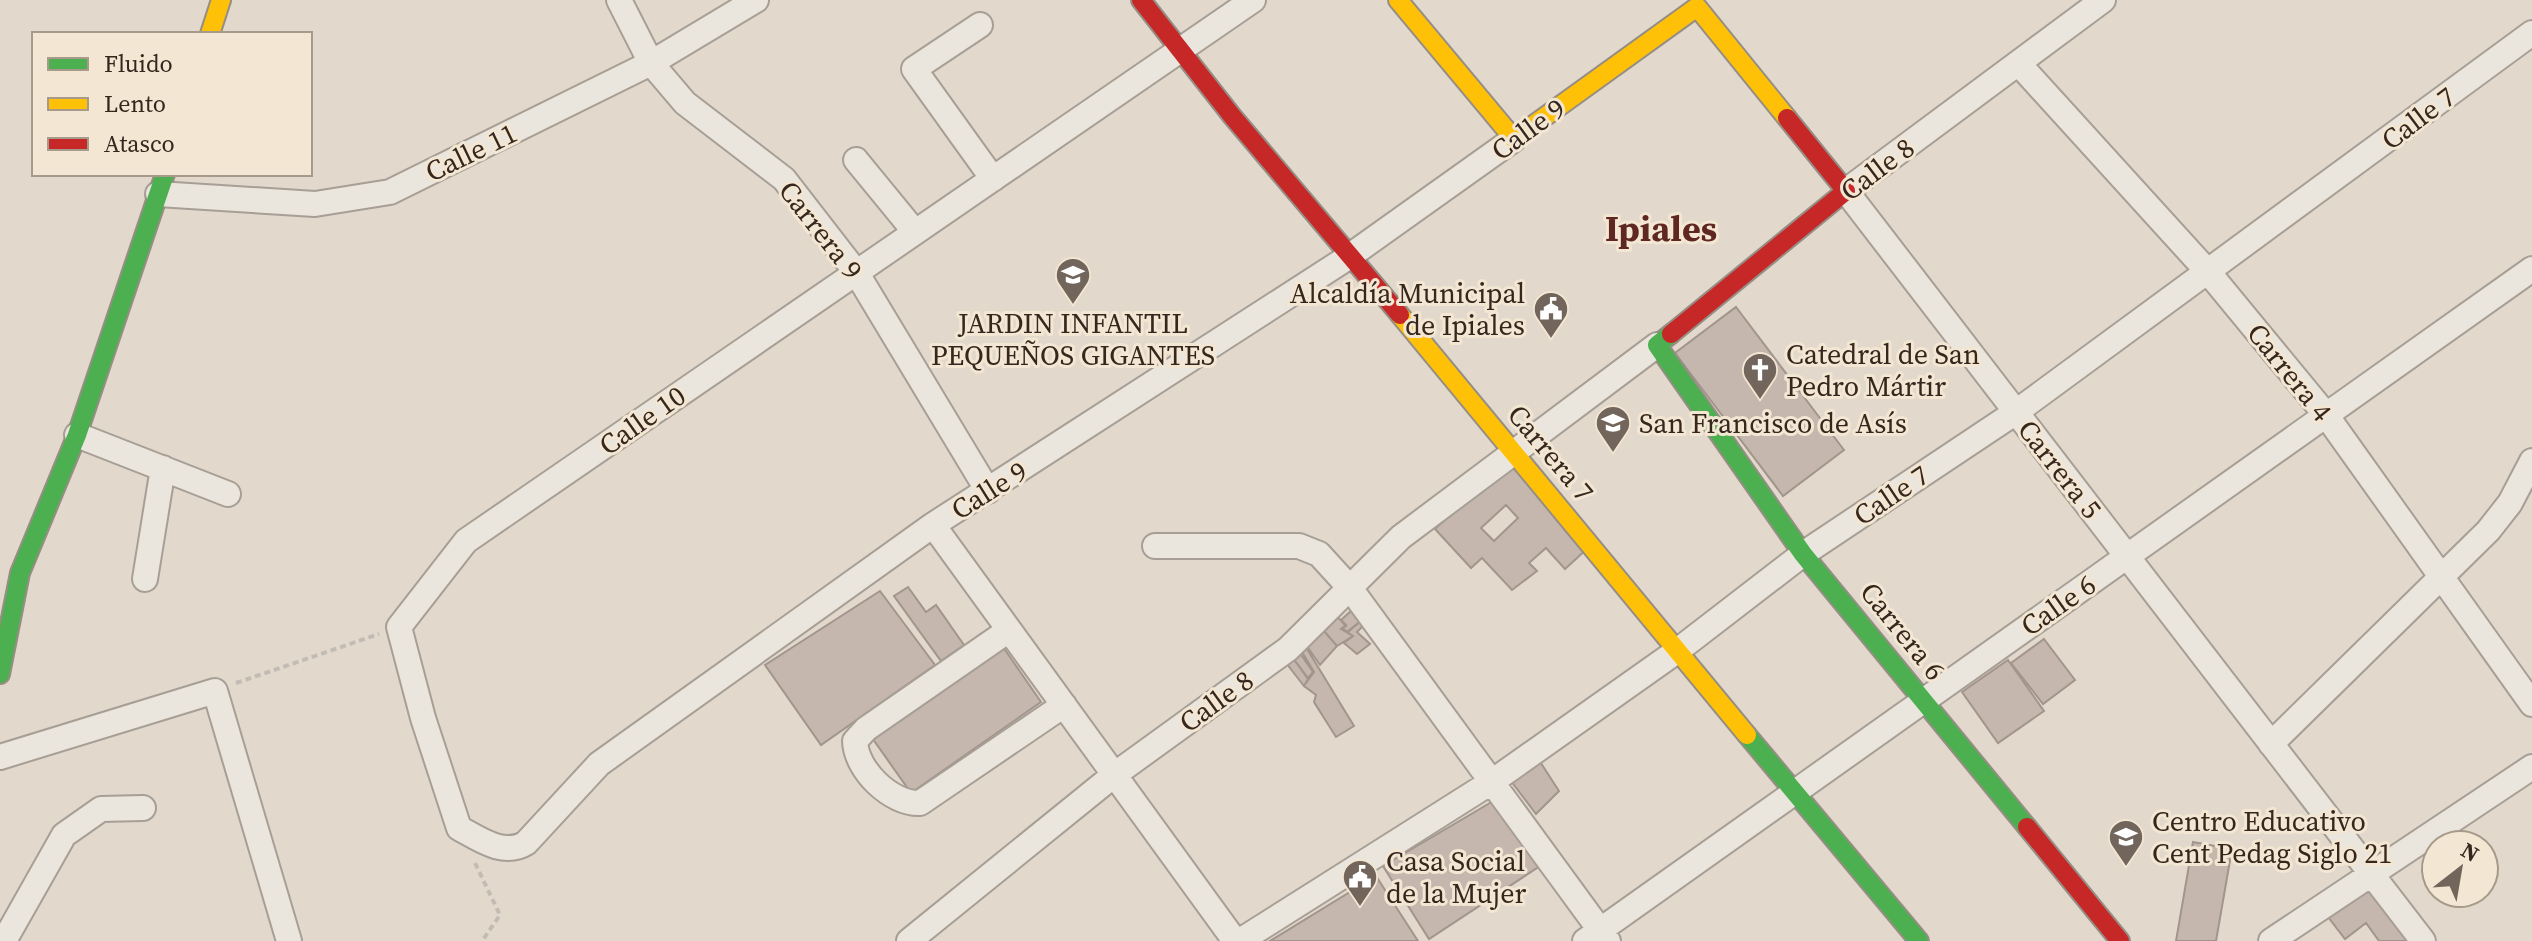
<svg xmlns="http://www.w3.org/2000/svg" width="2532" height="941" font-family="'Source Serif 4',serif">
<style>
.building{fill:#c5b7ad;stroke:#a2958c;stroke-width:2;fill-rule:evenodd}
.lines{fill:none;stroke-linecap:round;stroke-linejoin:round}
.street-casing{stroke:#a79f95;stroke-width:28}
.fast-casing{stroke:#968e85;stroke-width:22}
.slow-casing{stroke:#968e85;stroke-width:22}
.jam-casing{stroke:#968e85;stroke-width:22}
.path{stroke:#c3bcb4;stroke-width:4;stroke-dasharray:6 4;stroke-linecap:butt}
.street{stroke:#eae5dd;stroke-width:24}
.fast{stroke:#4caf50;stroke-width:18}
.slow{stroke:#ffc107;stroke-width:18}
.jam{stroke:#c62828;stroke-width:18}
.labels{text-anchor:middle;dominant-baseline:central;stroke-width:6;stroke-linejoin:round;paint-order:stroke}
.street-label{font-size:28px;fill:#35271e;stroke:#f3e6d2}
.poi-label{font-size:28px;fill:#35271e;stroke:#f3e6d2;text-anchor:start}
.district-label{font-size:36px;font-weight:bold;fill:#5e2721;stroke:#f3e6d2}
</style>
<rect width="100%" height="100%" fill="#e2d9cc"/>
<path class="building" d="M1736 307 1844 450 1783 496 1675 353Z
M1510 461 1589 547 1565 569 1546 548 1529 563 1537 571 1512 590 1482 558 1471 568 1435 529ZM1506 505 1518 518 1494 541 1481 528Z
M908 587 926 612 936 605 964 645 941 661 894 596Z
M880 591 935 665 821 745 765 665Z
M1353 609 1362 620 1348 632 1342 628 1346 625 1341 620Z
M1331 610 1346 626 1341 629 1353 636 1337 646 1318 624Z
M1362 620 1365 624 1357 632 1370 644 1357 654 1344 643 1353 636 1347 632Z
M1317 623 1337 646 1320 665 1302 639Z
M2044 639 2075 680 2043 704 2011 663Z
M1001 644 1041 702 911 793 870 735Z
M1304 644 1354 726 1336 737 1314 702 1316 695 1304 686 1314 672 1299 647Z
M1297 649 1313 672 1308 678 1290 654Z
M1290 654 1308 679 1304 686 1283 659Z
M2008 660 2044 711 1998 743 1962 692Z
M1537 757 1559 791 1536 814 1508 777Z
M1495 800 1540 866 1429 939 1383 866Z
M2193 842 2232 849 2216 941H2176Z
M1376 876 1418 941H1270Z
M2369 881 2414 941H2379L2366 923 2345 939 2325 913Z"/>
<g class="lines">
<defs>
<path id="street" d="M619 0 651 63 685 103 784 179 856 272 988 491
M1253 0 466 541 399 627 423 718 459 828C479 839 504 857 526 843L599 764 933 525 1347 258 1514 139
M2103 0 1846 191 2423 941
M980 25 914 69 993 179
M2018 63 2209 273 2326 415 2532 704
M856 160 915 232
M158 194 315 204 390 192 651 63 756 0
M77 435 228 494
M933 525 1235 941
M1155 546H1299L1319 554 1350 588 1608 941
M145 579 163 468
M1009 630 866 729 855 741C856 770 891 804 920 803L1064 705
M2271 744 2488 531 2510 503 2532 461
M0 757 215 691 289 941
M4 941 64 835 101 809 143 808
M909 941 1114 775 1288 649 1401 537 1657 345
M1240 941 1493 781 1677 651 1803 554 2016 412 2532 33
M1585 941 2532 269
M2271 941 2532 767"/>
<path id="fast" d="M1671 334 1657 345 1803 554 2027 827
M0 674 20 573 77 435 165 174
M1747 735 1919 941"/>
<path id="slow" d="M1398 0 1514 139 1697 7 1787 118
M210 34 221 0
M1400 315 1747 735"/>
<path id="jam" d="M1141 0 1232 116 1400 315
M1671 334 1846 191 1787 118
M2027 827 2120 941"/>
</defs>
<use href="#street" class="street-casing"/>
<use href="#fast" class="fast-casing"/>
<use href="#slow" class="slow-casing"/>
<use href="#jam" class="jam-casing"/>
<path class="path" d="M236 683 379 634
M475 863 500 915 482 941"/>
<use href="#street" class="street"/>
<use href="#fast" class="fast"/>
<use href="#slow" class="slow"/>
<use href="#jam" class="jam"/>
</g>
<defs>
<symbol id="school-pin" viewBox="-11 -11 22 30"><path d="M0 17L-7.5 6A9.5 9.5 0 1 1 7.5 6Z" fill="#72655b" stroke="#f3e6d2"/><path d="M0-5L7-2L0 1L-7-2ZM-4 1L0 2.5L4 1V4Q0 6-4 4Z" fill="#fff"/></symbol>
<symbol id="civic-pin" viewBox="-11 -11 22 30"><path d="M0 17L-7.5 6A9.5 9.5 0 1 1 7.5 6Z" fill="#72655b" stroke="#f3e6d2"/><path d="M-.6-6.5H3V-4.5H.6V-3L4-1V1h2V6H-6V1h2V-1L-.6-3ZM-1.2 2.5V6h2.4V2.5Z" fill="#fff"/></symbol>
<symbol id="church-pin" viewBox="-11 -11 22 30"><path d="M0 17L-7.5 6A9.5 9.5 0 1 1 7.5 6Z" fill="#72655b" stroke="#f3e6d2"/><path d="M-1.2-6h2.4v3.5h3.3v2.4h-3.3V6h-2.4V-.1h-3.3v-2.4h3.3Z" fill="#fff"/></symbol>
</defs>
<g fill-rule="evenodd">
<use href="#school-pin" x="1053" y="255" width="40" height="54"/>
<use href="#civic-pin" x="1531" y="289" width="40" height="54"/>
<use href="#church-pin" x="1740" y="350" width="40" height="54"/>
<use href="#school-pin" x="1593" y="403" width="40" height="54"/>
<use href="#school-pin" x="2106" y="817" width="40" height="54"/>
<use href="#civic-pin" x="1340" y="857" width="40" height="54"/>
</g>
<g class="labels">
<g class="street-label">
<text transform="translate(2418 118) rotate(-37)">Calle 7</text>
<text transform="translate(1528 129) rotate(-36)">Calle 9</text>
<text transform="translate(471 152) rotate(-26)">Calle 11</text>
<text transform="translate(1877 169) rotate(-37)">Calle 8</text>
<text transform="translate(821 230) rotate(52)">Carrera 9</text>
<text transform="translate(2290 372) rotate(51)">Carrera 4</text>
<text transform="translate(642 420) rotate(-35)">Calle 10</text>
<text transform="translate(1551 453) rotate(50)">Carrera 7</text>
<text transform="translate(2060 469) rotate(52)">Carrera 5</text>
<text transform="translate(989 490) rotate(-32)">Calle 9</text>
<text transform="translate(1891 495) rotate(-34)">Calle 7</text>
<text transform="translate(2058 605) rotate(-35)">Calle 6</text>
<text transform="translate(1903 631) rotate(51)">Carrera 6</text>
<text transform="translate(1216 701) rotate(-36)">Calle 8</text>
</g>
<g class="poi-label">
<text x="1525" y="293" text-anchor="end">Alcaldía Municipal<tspan x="1525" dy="32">de Ipiales</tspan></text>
<text x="1073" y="323" text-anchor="middle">JARDIN INFANTIL<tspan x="1073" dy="32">PEQUEÑOS GIGANTES</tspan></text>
<text x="1786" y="354">Catedral de San<tspan x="1786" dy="32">Pedro Mártir</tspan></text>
<text x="1639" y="423">San Francisco de Asís</text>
<text x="2152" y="821">Centro Educativo<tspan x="2152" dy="32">Cent Pedag Siglo 21</tspan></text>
<text x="1386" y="861">Casa Social<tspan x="1386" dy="32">de la Mujer</tspan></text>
</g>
<g class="district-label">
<text x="1661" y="228">Ipiales</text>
</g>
</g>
<rect x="32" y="32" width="280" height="144" fill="#f3e6d2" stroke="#a79a8a" stroke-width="2"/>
<rect x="48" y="58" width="40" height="12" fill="#4caf50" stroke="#a79a8a" stroke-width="2"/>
<text x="104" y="72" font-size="24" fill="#35271e">Fluido</text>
<rect x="48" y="98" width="40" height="12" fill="#ffc107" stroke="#a79a8a" stroke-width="2"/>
<text x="104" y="112" font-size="24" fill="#35271e">Lento</text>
<rect x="48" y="138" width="40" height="12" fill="#c62828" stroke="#a79a8a" stroke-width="2"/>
<text x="104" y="152" font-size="24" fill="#35271e">Atasco</text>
<g transform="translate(2460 869) rotate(31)"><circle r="38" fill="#f3e6d2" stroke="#a79a8a" stroke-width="2"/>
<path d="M0-6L14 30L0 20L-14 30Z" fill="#72655b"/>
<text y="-12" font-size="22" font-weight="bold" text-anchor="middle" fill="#35271e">N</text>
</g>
</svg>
